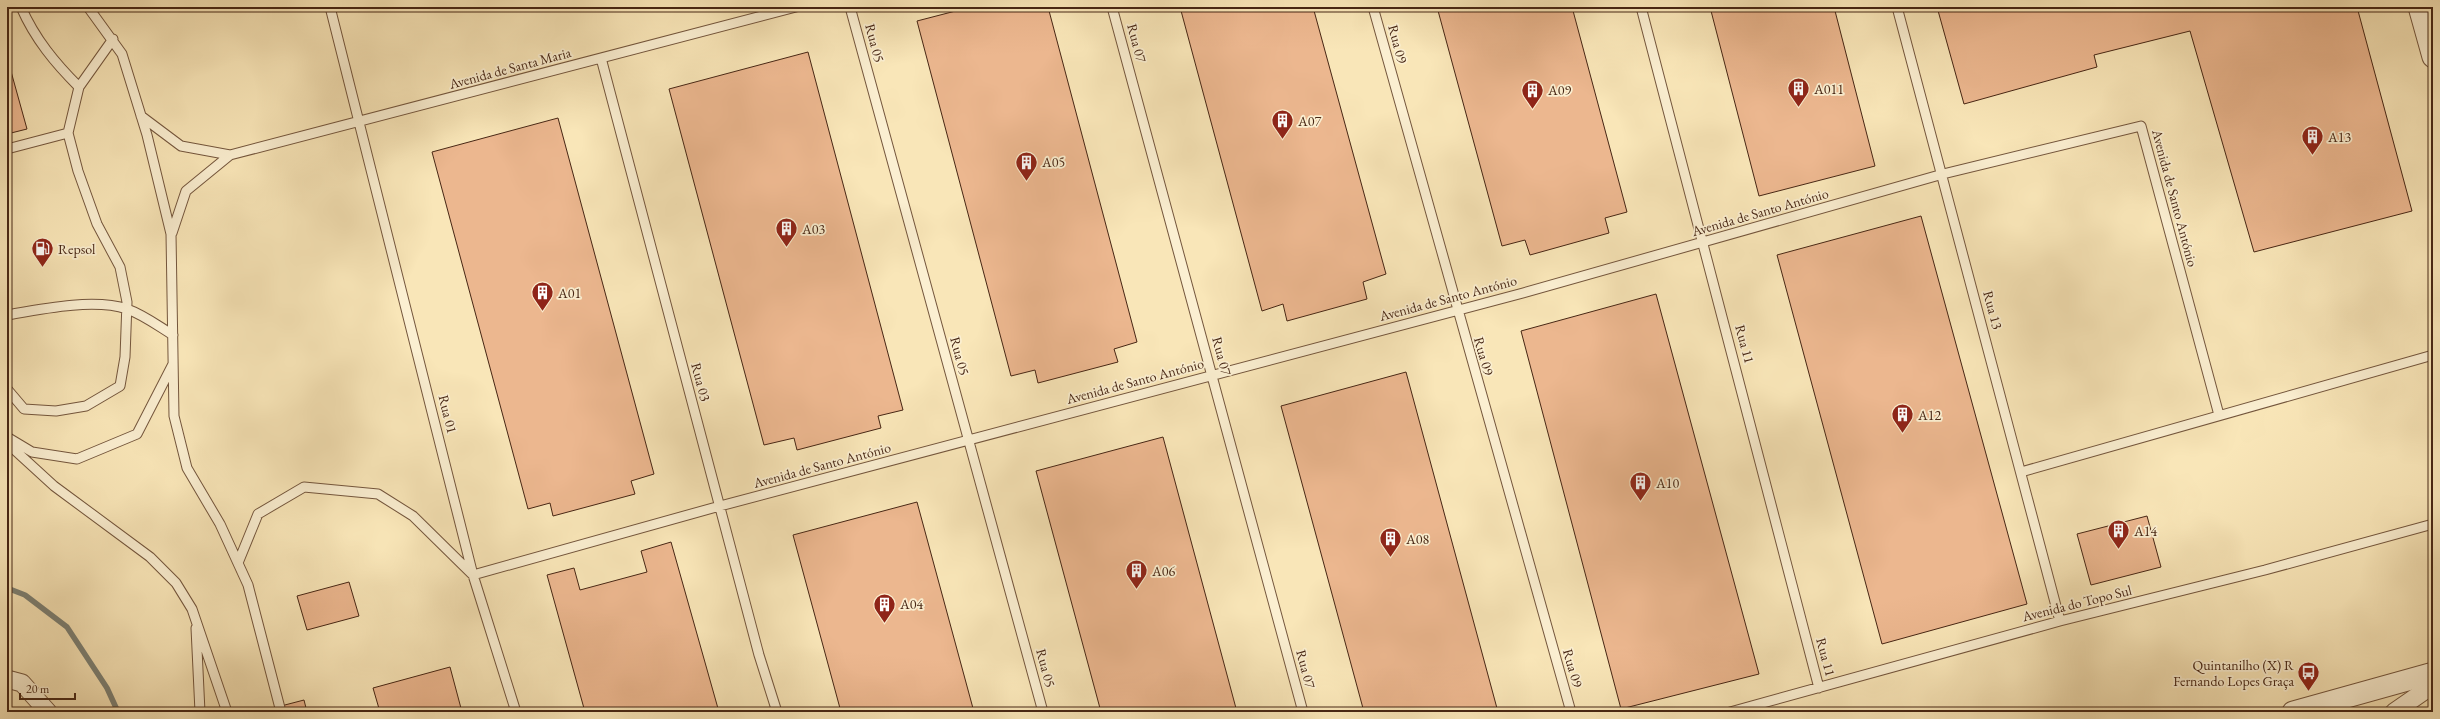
<svg xmlns="http://www.w3.org/2000/svg" width="2440" height="719" font-family="'EB Garamond',serif">
<style>
.lines{fill:none;stroke-linecap:round;stroke-linejoin:round}
.stream{stroke:#7c8175;stroke-width:5.5}
.building{fill:#ecb78f;stroke:#472614}
.service-casing{stroke:#74563d;stroke-width:11}
.minor-casing{stroke:#74563d;stroke-width:19}
.tertiary-casing{stroke:#74563d;stroke-width:23}
.service{stroke:#fbefd1;stroke-width:9}
.minor{stroke:#fbefd1;stroke-width:17}
.tertiary{stroke:#fbefd1;stroke-width:21}
.labels{text-anchor:middle;dominant-baseline:central;stroke-width:3.5;stroke-linejoin:round;paint-order:stroke}
.street-label{font-size:14px;fill:#472614;stroke:#fbefd1}
.poi-label{font-size:14px;fill:#472614;stroke:#fbefd1;text-anchor:start}
</style>
<rect width="100%" height="100%" fill="#f9e6b8"/>
<filter id="stains"><feTurbulence type="fractalNoise" baseFrequency=".005" numOctaves="4"/><feColorMatrix values="0 0 0 0 .2 0 0 0 0 .09 0 0 0 0 .02 0 0 0 .5 -.17"/></filter>
<radialGradient id="worn" r=".72"><stop offset=".6" stop-color="#630" stop-opacity="0"/><stop offset="1" stop-color="#630" stop-opacity=".3"/></radialGradient>
<g class="lines">
<path class="stream" d="M7 588 25 595 67 627 107 688 118 712"/>
</g>
<path class="building" d="M971 7H1048L1137 342 1114 349 1118 362 1038 383 1035 370 1011 376 917 21Z
M1180 7H1313L1386 274 1363 282 1367 299 1287 321 1283 304 1262 311Z
M1437 7H1572L1627 212 1605 218 1609 233 1530 255 1525 240 1502 246Z
M1710 7H1834L1875 166 1759 196Z
M1937 7H2357L2412 211 2254 252 2190 31 2094 55 2097 67 1964 104Z
M808 52 903 410 878 416 881 428 797 450 794 438 764 445 669 89Z
M7 57 27 129 7 134Z
M558 118 654 474 631 481 635 494 553 516 550 503 528 509 432 152Z
M1921 216 2027 604 1882 644 1777 255Z
M1656 294 1759 674 1621 709 1521 331Z
M1406 372 1498 712H1364L1281 406Z
M1163 437 1237 712H1101L1036 471Z
M917 502 974 712H841L793 535Z
M2147 516 2161 567 2091 585 2077 534Z
M671 542 719 712H585L547 575 574 568 580 590 647 572 641 551Z
M349 582 359 616 307 630 297 596Z
M450 667 462 712H380L373 688Z
M304 700 307 712H258Z"/>
<g class="lines">
<defs>
<path id="service" d="M21 7C35 39 55 63 79 87
M88 7 122 54 147 135 171 234 174 416 187 468 220 524 248 585 281 712
M330 7 473 575 516 712
M850 7 1043 712
M1112 7 1303 712
M1373 7 1571 712
M1641 7 1819 688
M1897 7 2060 621
M601 58 759 655 777 712
M141 116 181 146 230 155
M7 149 68 133
M172 233 186 191 230 155 796 7
M7 315C41 309 94 298 127 309 144 315 158 326 173 335
M7 389 24 409 56 411 86 406 120 386 125 357 127 302 120 267 97 224 78 171 68 133 79 87 113 39
M7 437 32 452 77 459 137 434 173 364
M7 443 54 486 150 557 176 583 192 609 227 712
M2021 472 2433 355
M238 563 258 514 304 487 378 494 413 516 473 575 720 506 1523 293 1943 174 2141 126 2219 415
M196 628 200 712
M1730 712 2060 621 2265 570 2433 524"/>
<path id="minor" d="M7 679 22 683 48 712
M2394 712 2433 685"/>
<path id="tertiary" d="M2419 7 2433 57
M2293 712 2433 673"/>
</defs>
<use href="#service" class="service-casing"/>
<use href="#minor" class="minor-casing"/>
<use href="#tertiary" class="tertiary-casing"/>
<use href="#service" class="service"/>
<use href="#minor" class="minor"/>
<use href="#tertiary" class="tertiary"/>
</g>
<defs>
<symbol id="building-pin" viewBox="-11 -11 22 30"><path d="M0 17L-7.5 6A9.5 9.5 0 1 1 7.5 6Z" fill="#8f2418" stroke="#fbefd1"/><path d="M-4-6H4V6H1V3H-1V6H-4ZM-2.5-4.3h1.7v1.8h-1.7ZM.8-4.3h1.7v1.8H.8ZM-2.5-1h1.7V.8h-1.7ZM.8-1h1.7V.8H.8Z" fill="#fff"/></symbol>
<symbol id="fuel-pin" viewBox="-11 -11 22 30"><path d="M0 17L-7.5 6A9.5 9.5 0 1 1 7.5 6Z" fill="#8f2418" stroke="#fbefd1"/><path d="M-5.5-6h7V0h2V4h1.3V-2.5L3-4.5l.8-.8L6-3V5H2.5V1h-1V6h-7ZM-4.2-4.7v3.2H.2V-4.7Z" fill="#fff"/></symbol>
<symbol id="bus-pin" viewBox="-11 -11 22 30"><path d="M0 17L-7.5 6A9.5 9.5 0 1 1 7.5 6Z" fill="#8f2418" stroke="#fbefd1"/><path d="M-5-6H5V4H4V6H2V4H-2V6H-4V4H-5ZM-3.5-4V0h7V-4ZM-3.5 1.2v1.5H-2V1.2ZM2 1.2v1.5H3.5V1.2Z" fill="#fff"/></symbol>
</defs>
<g fill-rule="evenodd">
<use href="#building-pin" x="1786" y="76" width="25" height="34"/>
<use href="#building-pin" x="1520" y="78" width="25" height="34"/>
<use href="#building-pin" x="1270" y="108" width="25" height="34"/>
<use href="#building-pin" x="2300" y="124" width="25" height="34"/>
<use href="#building-pin" x="1014" y="150" width="25" height="34"/>
<use href="#building-pin" x="774" y="216" width="25" height="34"/>
<use href="#fuel-pin" x="30" y="236" width="25" height="34"/>
<use href="#building-pin" x="530" y="280" width="25" height="34"/>
<use href="#building-pin" x="1890" y="402" width="25" height="34"/>
<use href="#building-pin" x="1628" y="470" width="25" height="34"/>
<use href="#building-pin" x="2106" y="518" width="25" height="34"/>
<use href="#building-pin" x="1378" y="526" width="25" height="34"/>
<use href="#building-pin" x="1124" y="558" width="25" height="34"/>
<use href="#building-pin" x="872" y="592" width="25" height="34"/>
<use href="#bus-pin" x="2296" y="660" width="25" height="34"/>
</g>
<g class="labels">
<g class="street-label">
<text transform="translate(875 43) rotate(75)">Rua 05</text>
<text transform="translate(1137 43) rotate(75)">Rua 07</text>
<text transform="translate(1398 44) rotate(75)">Rua 09</text>
<text transform="translate(510 68) rotate(-15)">Avenida de Santa Maria</text>
<text transform="translate(2175 198) rotate(75)">Avenida de Santo António</text>
<text transform="translate(1760 212) rotate(-16)">Avenida de Santo António</text>
<text transform="translate(1448 298) rotate(-15)">Avenida de Santo António</text>
<text transform="translate(1993 310) rotate(75)">Rua 13</text>
<text transform="translate(1745 344) rotate(75)">Rua 11</text>
<text transform="translate(960 356) rotate(75)">Rua 05</text>
<text transform="translate(1222 356) rotate(75)">Rua 07</text>
<text transform="translate(1484 356) rotate(74)">Rua 09</text>
<text transform="translate(1135 381) rotate(-15)">Avenida de Santo António</text>
<text transform="translate(701 382) rotate(75)">Rua 03</text>
<text transform="translate(448 414) rotate(76)">Rua 01</text>
<text transform="translate(822 465) rotate(-15)">Avenida de Santo António</text>
<text transform="translate(2077 603) rotate(-14)">Avenida do Topo Sul</text>
<text transform="translate(1826 657) rotate(75)">Rua 11</text>
<text transform="translate(1046 668) rotate(75)">Rua 05</text>
<text transform="translate(1573 668) rotate(74)">Rua 09</text>
<text transform="translate(1306 669) rotate(75)">Rua 07</text>
</g>
<g class="poi-label">
<text x="1814" y="89">A011</text>
<text x="1548" y="90">A09</text>
<text x="1298" y="121">A07</text>
<text x="2328" y="137">A13</text>
<text x="1042" y="162">A05</text>
<text x="802" y="229">A03</text>
<text x="58" y="249">Repsol</text>
<text x="558" y="293">A01</text>
<text x="1918" y="415">A12</text>
<text x="1656" y="483">A10</text>
<text x="2134" y="531">A14</text>
<text x="1406" y="539">A08</text>
<text x="1152" y="571">A06</text>
<text x="900" y="604">A04</text>
<text x="2294" y="665" text-anchor="end">Quintanilho (X) R<tspan x="2294" dy="16">Fernando Lopes Graça</tspan></text>
</g>
</g>
<rect width="2440" height="719" fill="none" stroke="#f9e6b8" stroke-width="24"/>
<rect x="8" y="8" width="2424" height="703" fill="none" stroke="#472614" stroke-width="2"/>
<rect x="12" y="12" width="2416" height="695" fill="none" stroke="#472614"/>
<path d="M20 693v6h55v-6" fill="none" stroke="#472614" stroke-width="2"/>
<text x="26" y="693" font-size="12" fill="#472614" stroke="#fbefd1" stroke-width="3" paint-order="stroke">20 m</text>
<rect width="100%" height="100%" filter="url(#stains)"/>
<rect width="100%" height="100%" fill="url(#worn)"/>
</svg>
